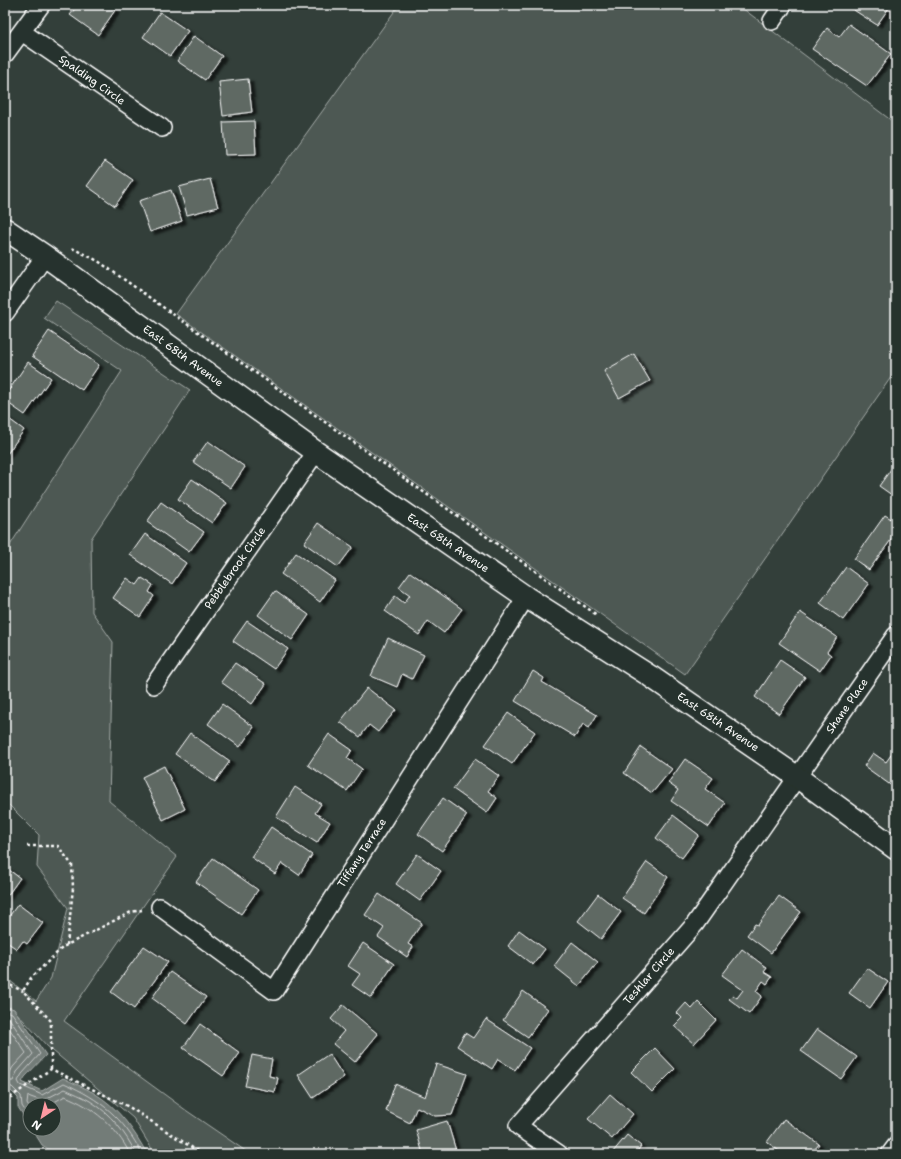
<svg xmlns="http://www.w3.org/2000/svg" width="901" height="1159" font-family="'Shantell Sans',sans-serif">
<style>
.green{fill:#4d5853;stroke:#a6aca9}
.water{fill:#737b78;stroke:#abb0ae}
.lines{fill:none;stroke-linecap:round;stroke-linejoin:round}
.shore{stroke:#c7cac9;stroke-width:1}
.stream{stroke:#abb0ae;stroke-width:6}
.building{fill:#5f6964;stroke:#fff;filter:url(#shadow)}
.minor-casing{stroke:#fff;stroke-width:20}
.tertiary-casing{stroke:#fff;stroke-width:24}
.path{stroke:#fff;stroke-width:2.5;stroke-dasharray:3 3;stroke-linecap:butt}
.minor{stroke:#26332d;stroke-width:17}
.tertiary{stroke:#26332d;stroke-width:21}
.labels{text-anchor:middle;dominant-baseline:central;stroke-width:3.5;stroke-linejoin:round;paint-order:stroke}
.street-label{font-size:11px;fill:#fff;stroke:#26332d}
</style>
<defs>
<filter id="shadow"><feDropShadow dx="4.5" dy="2.5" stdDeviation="1" flood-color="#0009"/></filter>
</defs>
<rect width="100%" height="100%" fill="#333f3a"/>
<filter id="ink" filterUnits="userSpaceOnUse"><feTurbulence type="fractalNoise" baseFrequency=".025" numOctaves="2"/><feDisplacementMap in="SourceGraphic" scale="8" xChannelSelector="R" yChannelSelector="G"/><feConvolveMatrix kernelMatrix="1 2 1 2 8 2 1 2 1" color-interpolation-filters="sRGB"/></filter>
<g filter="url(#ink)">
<path class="green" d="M399 5H738L896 124V370L685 674 176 314Z
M56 301 190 390 91 539 92 612 113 642 109 801 177 857 64 1021 187 1111 250 1154H155L133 1118 47 1046 14 1010 5 1006V977L36 1001 51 978 68 908 37 867 39 835 5 801V553L122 371 44 318Z"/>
<path class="water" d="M5 1006 14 1009 46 1055 25 1077 22 1082 42 1091 63 1078C73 1083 84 1087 94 1093 118 1107 134 1130 147 1154H56L42 1145 32 1129H54V1105H30V1126L18 1107V1098L10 1090H5Z"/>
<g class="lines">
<path class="shore" d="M5 1011 12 1013 40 1054 22 1074 18 1081 20 1085 42 1095 64 1083C101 1100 123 1117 142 1154
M5 1016 9 1018 33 1054 17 1072 13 1081H5
M5 1022 26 1053 13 1067 9 1074 5 1075
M5 1086 12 1087 21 1096 22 1106 30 1118
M49 1105 65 1096C93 1107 116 1126 130 1154
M30 1109 27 1104 28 1096 39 1100H44L65 1089C73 1093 82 1096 90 1101 110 1113 126 1133 136 1154"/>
<path class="stream" d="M146 1152 150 1154"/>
</g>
<path class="building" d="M78 5H109L116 9 98 35 70 15Z
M846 5H891L877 25Z
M160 12 188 31 170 56 143 37Z
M849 24 891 54 867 86 812 49 827 28 839 37Z
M194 36 222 56 205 80 177 61Z
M248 79 252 112 223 116 219 82Z
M254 121 256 154 225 155 223 122Z
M105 161 133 180 115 206 87 186Z
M210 179 218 207 187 215 179 187Z
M171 190 182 221 150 232 139 201Z
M49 331 99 365 82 390 32 356Z
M634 354 650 381 619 398 604 371Z
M28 362 51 378 25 415 5 401V396Z
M5 416 24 430 5 457Z
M208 441 245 467 231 488 193 462Z
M896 462V498L879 486Z
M192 479 227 503 212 523 178 499Z
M161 502 204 532 189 552 147 522Z
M885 515 896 522V533L869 570 854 559Z
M318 523 353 547 338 567 304 543Z
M145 534 186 563 172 584 130 555Z
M296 553 335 580 320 602 281 574Z
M846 567 869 584 843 620 820 603Z
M410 572 462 609 444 633 428 621 419 635 385 611 395 596 404 603 410 595 399 587Z
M127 578 137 585 142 578 153 585 149 592 154 596 140 617 113 598Z
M275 591 309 615 292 640 258 615Z
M800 612 837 637 827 652 831 655 820 671 779 643Z
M247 621 288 649 274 669 233 641Z
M388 638 424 655 412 679 402 674 397 687 371 676Z
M780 660 805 677 779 714 755 697Z
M235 663 266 684 252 704 221 682Z
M533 671 544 678 542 682 597 715 589 728 583 724 575 737 515 701Z
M367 688 396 710 378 732 369 725 360 737 340 722Z
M222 704 254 727 240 747 208 724Z
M508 713 535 732 512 764 485 745Z
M190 733 230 761 215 782 175 754Z
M329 734 352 750 347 758 362 769 347 791 308 765Z
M641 747 672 769 652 793 624 773Z
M896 748V789L864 766 873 753 886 762Z
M475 759 499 776 488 791 497 798 487 813 453 789Z
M685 759 713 778 705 789 725 803 709 827 671 801 678 790 668 783Z
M164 766 185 809 163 820 142 777Z
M295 787 321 804 315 813 330 822 317 843 276 817Z
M443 798 467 815 442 851 418 834Z
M673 815 699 835 682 858 656 838Z
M271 827 312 855 299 875 282 863 275 874 251 857Z
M417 854 441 871 420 901 396 884Z
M213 858 258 890 241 914 196 882Z
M647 862 668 877 644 913 622 898Z
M5 867 20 878 5 899Z
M379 894 422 923 408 944 413 947 407 957 378 937 384 928 365 915Z
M598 894 621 912 601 939 578 921Z
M779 896 801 912 771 953 747 935 755 924 758 925Z
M18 904 43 923 27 944 23 941 17 949 5 941V922Z
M519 930 545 949 533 965 508 946Z
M572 942 598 962 579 986 554 966Z
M363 943 394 964 371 998 352 985 360 974 348 966Z
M144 946 168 962 134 1009 111 992Z
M742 949 767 968 764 972 772 977 767 984 763 981 756 991 762 996 749 1014 729 999 733 995 737 998 743 990 722 975Z
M867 968 888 982 870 1008 849 993Z
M170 972 206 997 187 1024 152 998Z
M523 991 548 1009 528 1037 503 1020Z
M698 1002 716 1020 694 1044 674 1026 682 1018 677 1013 686 1003 692 1009Z
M343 1005 378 1034 355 1062 333 1044 344 1031 331 1019Z
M486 1019 530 1048 515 1070 498 1059 492 1069 457 1046 465 1033 473 1038Z
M200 1024 240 1053 223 1076 183 1048Z
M817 1029 857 1057 841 1079 801 1051Z
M655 1048 675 1069 652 1092 631 1072Z
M329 1054 344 1077 313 1098 298 1075Z
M252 1055 272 1059 269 1076 278 1078 275 1092 245 1086Z
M436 1064 467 1074 452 1115 435 1116 417 1107 410 1123 386 1111 395 1084 425 1097Z
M610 1094 633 1114 612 1139 588 1119Z
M784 1119 819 1144 811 1154H783L767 1142Z
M447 1121 457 1154H423L416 1130Z
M627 1135 641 1146 635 1154H613L612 1153Z"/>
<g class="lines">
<defs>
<path id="minor" d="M772 21 783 5
M22 32 162 128
M5 54 41 5
M5 313 45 256
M154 685 316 452
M160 907 274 991 526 597
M559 1154 518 1126 695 924 896 635
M890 1154 896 1146"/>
<path id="tertiary" d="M5 229 45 256 316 452 526 597 650 676 797 777 896 849"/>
</defs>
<use href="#minor" class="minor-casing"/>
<use href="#tertiary" class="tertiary-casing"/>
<path class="path" d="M72 248 98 261 597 615
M27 846H58L72 865 73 888 67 945
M5 983 23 991
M51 1069V1021L23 991 31 978 63 947 131 912 142 910
M5 1101 51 1069 129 1107 202 1154"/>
<use href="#minor" class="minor"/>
<use href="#tertiary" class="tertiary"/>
</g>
</g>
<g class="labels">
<g class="street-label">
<text transform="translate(92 80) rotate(35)">Spalding Circle</text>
<text transform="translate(183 356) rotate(36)">East 68th Avenue</text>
<text transform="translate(448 543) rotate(34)">East 68th Avenue</text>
<text transform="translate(235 568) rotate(-55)">Pebblebrook Circle</text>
<text transform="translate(847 706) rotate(-55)">Shane Place</text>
<text transform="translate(718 722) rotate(34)">East 68th Avenue</text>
<text transform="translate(362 853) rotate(-57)">Tiffany Terrace</text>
<text transform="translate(649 976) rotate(-49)">Teshlar Circle</text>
</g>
</g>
<rect width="901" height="1159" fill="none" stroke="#26332d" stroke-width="20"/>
<rect x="10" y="10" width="881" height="1139" fill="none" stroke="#fff" stroke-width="1.5" filter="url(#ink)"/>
<g transform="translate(42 1117) rotate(215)"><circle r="19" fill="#26332d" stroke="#7d8581"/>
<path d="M0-3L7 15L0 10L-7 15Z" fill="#ff9aa2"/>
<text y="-6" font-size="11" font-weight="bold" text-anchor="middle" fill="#ffffff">N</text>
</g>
</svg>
